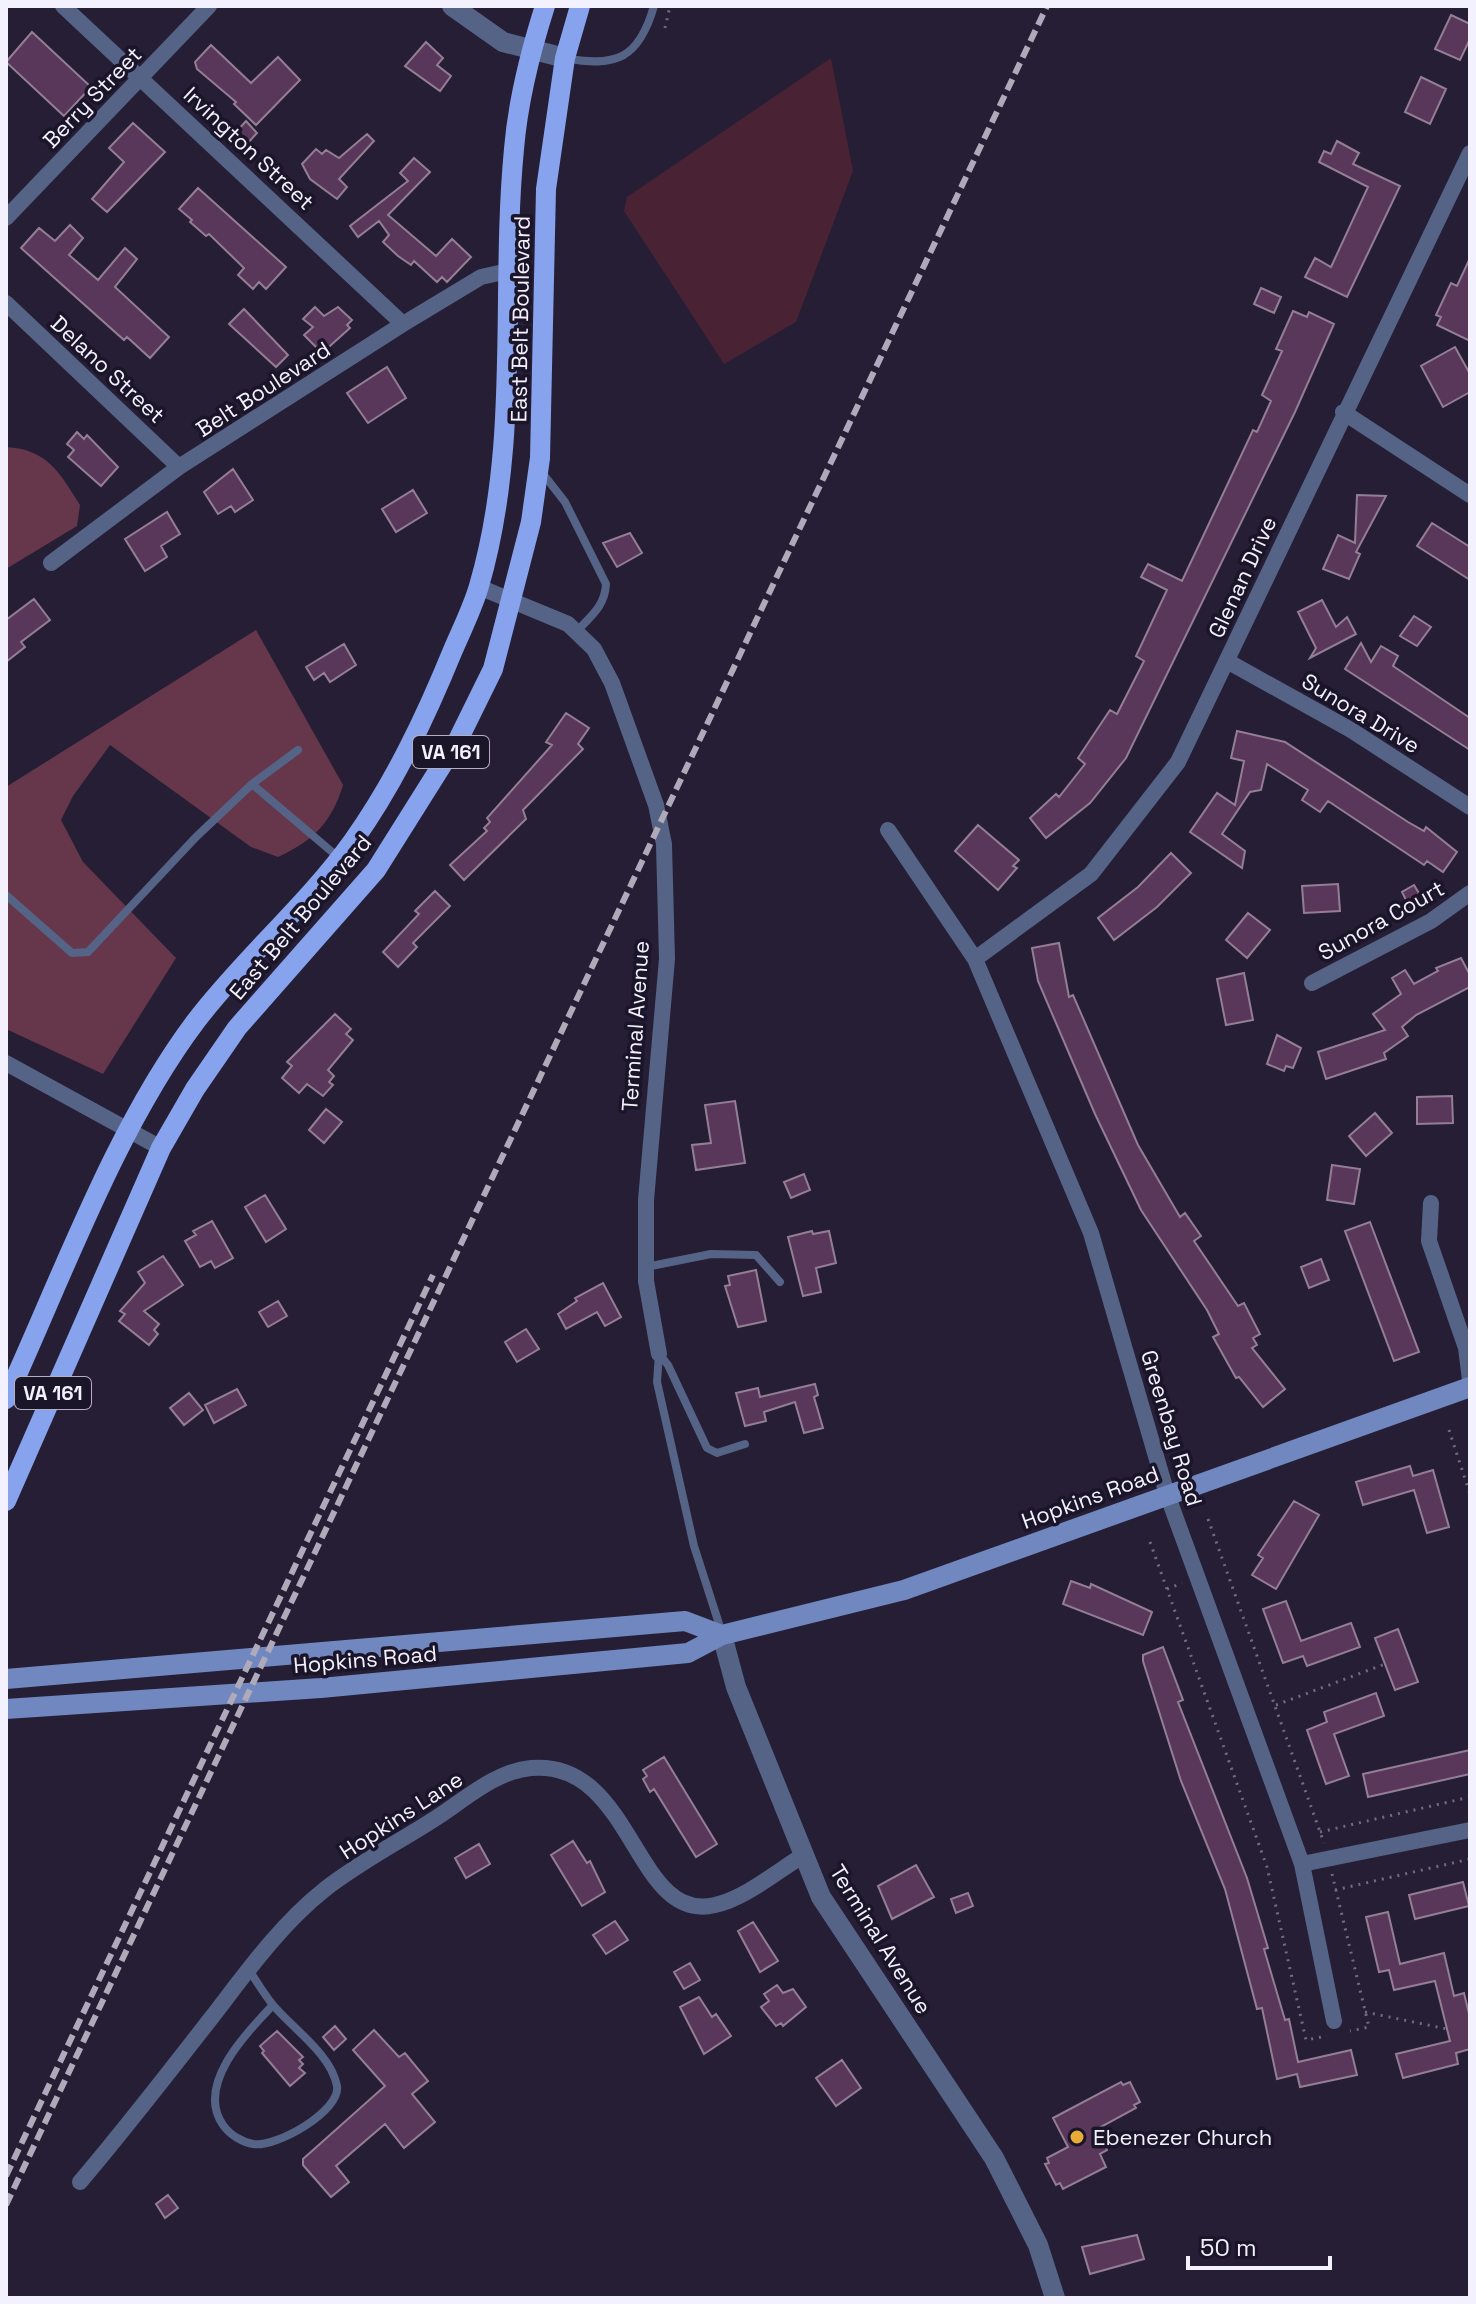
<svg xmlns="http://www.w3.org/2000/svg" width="1476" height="2304" font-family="'Space Grotesk',sans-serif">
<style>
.green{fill:#492334}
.forest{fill:#66374b}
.building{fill:#59375b;stroke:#947e94;stroke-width:2}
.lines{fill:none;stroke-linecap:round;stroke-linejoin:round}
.path{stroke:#726c80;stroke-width:3;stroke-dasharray:2 6;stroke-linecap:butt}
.service{stroke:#556387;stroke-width:8}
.minor{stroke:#556387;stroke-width:16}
.tertiary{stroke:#556387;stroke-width:20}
.secondary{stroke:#7187c0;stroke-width:20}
.primary{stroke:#87a3ed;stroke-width:20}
.rail{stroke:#aeaaba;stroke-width:6;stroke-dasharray:12 6;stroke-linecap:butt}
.poi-dot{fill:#e8ab37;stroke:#1b152a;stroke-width:3}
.labels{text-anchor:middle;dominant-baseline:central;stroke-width:7;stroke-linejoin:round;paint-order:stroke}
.shield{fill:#1b152a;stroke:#b3afbe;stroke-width:2}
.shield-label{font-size:20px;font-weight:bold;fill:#f4f1fe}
.street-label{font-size:22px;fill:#f4f1fe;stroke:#1b152a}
.poi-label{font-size:22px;fill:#f4f1fe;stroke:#1b152a;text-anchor:start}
</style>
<rect width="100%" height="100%" fill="#251e35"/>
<path class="green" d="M831 58 853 171 796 322 724 364 624 211 627 197Z"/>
<path class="forest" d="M6 447C47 449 60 473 80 505L77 526 6 569Z
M256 630 343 785C332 822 313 841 278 857L251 847 110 745 73 796 61 820 83 862 176 958 103 1074 6 1029V787Z"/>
<path class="building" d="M1451 15 1470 24V39L1460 60 1435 49Z
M32 32 91 87 64 116 6 62Z
M426 42 443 58 437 65 451 76 440 91 405 66Z
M211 45 251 83 278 57 300 80 256 125 234 104 236 102 197 69 195 62Z
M1421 77 1446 89 1430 124 1405 112Z
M246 121 257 133 247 144 236 132Z
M133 123 165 152 107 212 92 199 124 162 109 148Z
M367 134 374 141 339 179 347 187 337 199 310 179 302 164 316 149 322 154 326 150 339 158Z
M1337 141 1359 153 1353 164 1400 186 1347 297 1305 277 1315 258 1331 267 1368 187 1319 162 1324 151 1331 154Z
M414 158 430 172 388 215 436 256 452 239 471 257 447 282 442 277 437 282 414 261 411 265 398 256 383 242 389 235 379 221 358 237 350 226 408 181 400 173Z
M198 188 286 267 266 289 259 282 253 289 238 275 244 268 209 234 206 236 190 222 192 220 179 209Z
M70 225 83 238 69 255 98 280 125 248 137 259 115 287 169 337 150 358 127 337 124 340 21 248 39 228 55 241Z
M1470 258V341L1437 325 1441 317 1436 315 1451 283 1457 286Z
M1261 288 1281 297 1274 313 1254 304Z
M315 307 324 316 338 307 352 320 347 325 350 328 322 353 304 335 313 327 303 319Z
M244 309 288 355 276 367 229 324Z
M1293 311 1307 317 1309 312 1334 324 1295 412 1126 758 1090 803 1046 838 1030 818 1056 794 1059 797 1085 764 1078 758 1110 710 1117 714 1144 661 1136 656 1167 590 1141 577 1148 564 1182 581 1253 430 1257 432 1271 401 1262 395 1282 351 1276 349Z
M1455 347 1470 374V392L1443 407 1421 366Z
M387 367 406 398 368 423 347 393Z
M77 432 84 439 87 435 118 467 101 486 68 457 74 450 67 444Z
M233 469 253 500 235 512 231 506 218 514 204 492Z
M413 490 427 513 396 532 382 509Z
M1357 495 1386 496 1356 552 1360 554 1349 579 1323 569 1338 535 1355 543Z
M167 512 180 534 161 546 167 557 145 571 125 539Z
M1432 523 1470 547V580L1417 546Z
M630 533 642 553 617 567 603 543Z
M34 599 50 620 21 642 25 647 6 662V620Z
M1322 600 1336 627 1347 617 1356 634 1310 658 1316 648 1298 612Z
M1414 616 1431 627 1417 646 1400 636Z
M1361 643 1371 662 1381 646 1398 656 1393 666 1470 718V750L1345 669Z
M344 644 356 665 330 682 324 673 314 680 306 667Z
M566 713 589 728 578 744 583 749 523 810 526 819 464 880 450 865 487 831 484 828 490 822 487 818 552 745 546 742Z
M1237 731 1285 742 1408 822 1424 831 1426 827 1457 852 1443 872 1427 861 1424 865 1328 801 1320 812 1302 800 1308 790 1267 764 1261 790 1250 792 1222 834 1245 851 1242 868 1190 832 1217 793 1235 805 1244 761 1231 758Z
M978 825 1019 860 1013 866 1017 868 998 890 955 851Z
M1171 853 1191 873 1157 907 1114 940 1098 918 1138 887Z
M1338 884 1340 911 1304 913 1302 886Z
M1414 885 1423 900 1410 908 1402 892Z
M435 891 450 906 413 943 417 947 398 967 383 952 419 914 415 911Z
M1248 913 1270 930 1247 958 1226 940Z
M1059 943 1069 997 1073 995 1138 1145 1180 1217 1185 1213 1201 1236 1194 1241 1238 1306 1244 1303 1260 1334 1253 1338 1257 1345 1252 1348 1285 1389 1263 1407 1239 1377 1236 1378 1213 1337 1219 1334 1207 1310 1141 1210 1095 1114 1038 981 1032 948Z
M1461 958 1470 975V987L1416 1015 1402 1027 1408 1036 1384 1053 1386 1059 1326 1079 1318 1052 1385 1030 1373 1014 1401 994 1392 978 1405 970 1414 984 1438 971 1436 968Z
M1244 973 1253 1020 1226 1025 1217 979Z
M335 1014 351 1029 346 1034 353 1040 328 1070 334 1076 329 1082 333 1085 323 1096 307 1084 299 1093 282 1078 292 1066 287 1062Z
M1277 1035 1301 1048 1293 1068 1286 1066 1284 1071 1267 1064Z
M1452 1096 1453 1123 1417 1124V1097Z
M735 1101 745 1163 696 1170 692 1145 711 1143 705 1105Z
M326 1109 342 1122 324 1143 309 1130Z
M1375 1113 1392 1133 1366 1156 1349 1136Z
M1332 1165 1360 1169 1354 1204 1327 1200Z
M804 1174 810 1190 791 1198 784 1182Z
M265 1195 286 1229 266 1242 245 1207Z
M212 1221 233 1258 215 1268 211 1261 200 1267 185 1241 196 1235 193 1231Z
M1370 1222 1419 1352 1394 1361 1345 1231Z
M812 1231 813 1234 829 1231 836 1263 816 1268 821 1292 803 1296 788 1237Z
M163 1256 183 1285 144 1311 159 1324 154 1330 158 1334 149 1345 119 1321 125 1314 120 1311 145 1283 138 1272Z
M1321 1259 1329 1280 1309 1288 1301 1267Z
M756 1270 766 1321 738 1327 725 1286 730 1285 728 1276Z
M603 1283 621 1317 605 1326 597 1312 566 1329 558 1314 577 1301 575 1298Z
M278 1301 287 1316 268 1327 259 1312Z
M526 1329 539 1349 517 1362 505 1342Z
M815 1384 818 1395 814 1397 823 1428 804 1433 795 1402 764 1412 766 1421 745 1426 736 1393 758 1388 760 1397Z
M237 1389 246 1405 214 1423 205 1405Z
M189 1393 203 1410 184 1425 170 1408Z
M1410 1466 1413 1476 1433 1470 1449 1527 1427 1533 1414 1490 1363 1505 1356 1482Z
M1294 1501 1319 1515 1276 1589 1252 1575 1263 1558 1258 1555Z
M1071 1581 1090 1588 1091 1584 1152 1612 1143 1635 1063 1604Z
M1286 1601 1301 1641 1351 1623 1360 1647 1307 1666 1303 1656 1283 1663 1263 1609Z
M1398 1629 1418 1682 1395 1690 1375 1638Z
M1163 1647 1183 1700 1178 1702 1247 1878 1268 1948 1264 1949 1285 2020 1289 2019 1298 2062 1351 2050 1357 2075 1300 2087 1297 2074 1277 2079 1262 2008 1257 2009 1225 1889 1181 1781 1143 1661V1655Z
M1376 1693 1384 1716 1334 1734 1349 1776 1326 1784 1307 1730 1327 1722 1324 1712Z
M1470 1750V1774L1368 1797 1363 1774Z
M664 1757 717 1844 696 1857 654 1789 650 1792 643 1779 647 1776 643 1770Z
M573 1841 587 1863 590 1861 605 1892 582 1906 551 1855Z
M479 1844 490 1864 466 1878 455 1858Z
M916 1865 934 1897 892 1919 878 1886Z
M1463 1882 1469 1906 1415 1919 1409 1895Z
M968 1893 973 1906 956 1913 951 1899Z
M1388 1912 1400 1964 1444 1953 1454 1996 1464 1993 1470 2018V2049L1456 2053 1458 2064 1403 2078 1396 2054 1450 2041 1435 1981 1394 1990 1389 1970 1379 1972 1366 1917Z
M615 1921 628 1940 606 1954 593 1935Z
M753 1922 778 1961 760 1972 738 1931Z
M690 1963 700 1980 684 1989 674 1972Z
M777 1985 783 1993 793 1989 806 2007 783 2026 781 2023 776 2026 761 2007 769 2001 764 1994Z
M699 1997 712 2017 716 2014 731 2036 704 2054 680 2007Z
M335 2026 346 2039 334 2050 323 2037Z
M374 2030 399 2057 405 2053 428 2081 412 2094 435 2122 404 2148 385 2124 336 2166 349 2182 331 2197 303 2165V2159L385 2086 353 2050Z
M277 2031 303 2057 299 2060 303 2064 299 2068 305 2073 290 2086 262 2053 264 2051 260 2046Z
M842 2060 861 2088 836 2106 816 2078Z
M1121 2082 1123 2085 1130 2082 1140 2102 1134 2105 1136 2108 1097 2129 1107 2150 1100 2154 1106 2167 1063 2189 1060 2183 1056 2185 1045 2164 1049 2163 1047 2158 1068 2147 1053 2118Z
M168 2195 178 2208 165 2218 156 2204Z
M1137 2235 1144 2259 1090 2274 1082 2247Z"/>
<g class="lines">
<path class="path" d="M665 28 670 6
M1449 1430 1470 1494
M1208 1519 1324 1843
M1150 1542 1267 1867 1306 2040 1327 2036
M1167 1589 1182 1583
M1276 1705 1385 1664
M1320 1832 1470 1797
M1332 1874 1369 2027 1350 2031
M1335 1890 1470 1859
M1365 2012 1447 2029"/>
<path class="service" d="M565 58C617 68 639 58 654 6
M540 470 565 502 606 584C605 606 591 616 577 631
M252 784 298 750
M6 895 72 953 88 952 196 837 252 784 338 857
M646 1267 711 1254 756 1255 780 1282
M659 1354 657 1382 694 1546 721 1630
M659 1354 668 1365 707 1448 717 1453 745 1444
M249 1970C257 1982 264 1994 273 2005 293 2029 331 2054 337 2086 341 2111 276 2148 253 2144 242 2142 230 2135 223 2125 195 2085 247 2032 273 2005"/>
<path class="minor" d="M63 6 403 324
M6 218 209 6
M6 303 179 467
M1343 412 1470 495
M51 563 179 467 403 324 481 277 508 271
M479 587 568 624 594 649 612 683 656 805 664 844 667 959 646 1200V1281L659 1354
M1227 661 1351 730 1470 807
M888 830 975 959 1091 1233 1167 1494 1302 1864 1334 2021
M975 959 1091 874 1178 762 1470 153
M1312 983 1431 921 1470 893
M6 1063 161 1148
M1431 1203 1429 1241 1466 1348 1470 1380
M1302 1864 1470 1830
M80 2182C126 2128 169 2072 212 2017 246 1973 280 1925 324 1890 358 1863 399 1842 436 1818 464 1800 496 1771 531 1768 634 1759 634 1925 715 1905 746 1898 777 1871 804 1855"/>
<path class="tertiary" d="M452 6 503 42 565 58
M722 1635 736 1687 821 1897 994 2158 1038 2245 1055 2298"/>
<path class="secondary" d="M6 1679 685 1621 722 1635
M6 1709 321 1688 688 1653 722 1635 904 1590 1470 1387"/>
<path class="primary" d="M6 1399C62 1277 116 1127 196 1021 244 958 307 905 353 841 395 782 426 716 453 650 462 629 473 607 479 586 521 442 500 295 514 149 518 100 530 53 545 6
M6 1501 161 1148 195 1089 237 1028 376 870 459 738 493 669 531 522 540 458 546 189 565 58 580 6"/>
<path class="rail" d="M6 2176 433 1275
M6 2205 1047 6"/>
</g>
<circle class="poi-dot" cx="1077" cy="2137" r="8"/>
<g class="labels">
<g class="shield">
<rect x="413" y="736" width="76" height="32" rx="6"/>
<rect x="15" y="1377" width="76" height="32" rx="6"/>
</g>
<g class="shield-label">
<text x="451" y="752">VA 161</text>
<text x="53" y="1393">VA 161</text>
</g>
<g class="street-label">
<text transform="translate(92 97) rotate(-46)">Berry Street</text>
<text transform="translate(249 148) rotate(43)">Irvington Street</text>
<text transform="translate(520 319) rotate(-89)">East Belt Boulevard</text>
<text transform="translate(108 369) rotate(43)">Delano Street</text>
<text transform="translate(263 389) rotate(-33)">Belt Boulevard</text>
<text transform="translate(1242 577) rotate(-65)">Glenan Drive</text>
<text transform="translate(1361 713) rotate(31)">Sunora Drive</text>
<text transform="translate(300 917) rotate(-50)">East Belt Boulevard</text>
<text transform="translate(1381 920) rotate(-29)">Sunora Court</text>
<text transform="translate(635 1026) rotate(-86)">Terminal Avenue</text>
<text transform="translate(1172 1428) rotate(73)">Greenbay Road</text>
<text transform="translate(1090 1497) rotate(-20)">Hopkins Road</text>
<text transform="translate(365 1659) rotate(-5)">Hopkins Road</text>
<text transform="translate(401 1815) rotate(-33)">Hopkins Lane</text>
<text transform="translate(881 1939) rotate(58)">Terminal Avenue</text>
</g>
<g class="poi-label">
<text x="1093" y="2137">Ebenezer Church</text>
</g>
</g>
<rect width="1476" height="2304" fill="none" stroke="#f4f1fe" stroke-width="16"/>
<path d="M1188 2256v12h142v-12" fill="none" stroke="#f4f1fe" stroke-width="4"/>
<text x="1200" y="2256" font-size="24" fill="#f4f1fe" stroke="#1b152a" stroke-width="6" paint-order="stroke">50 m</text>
</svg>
